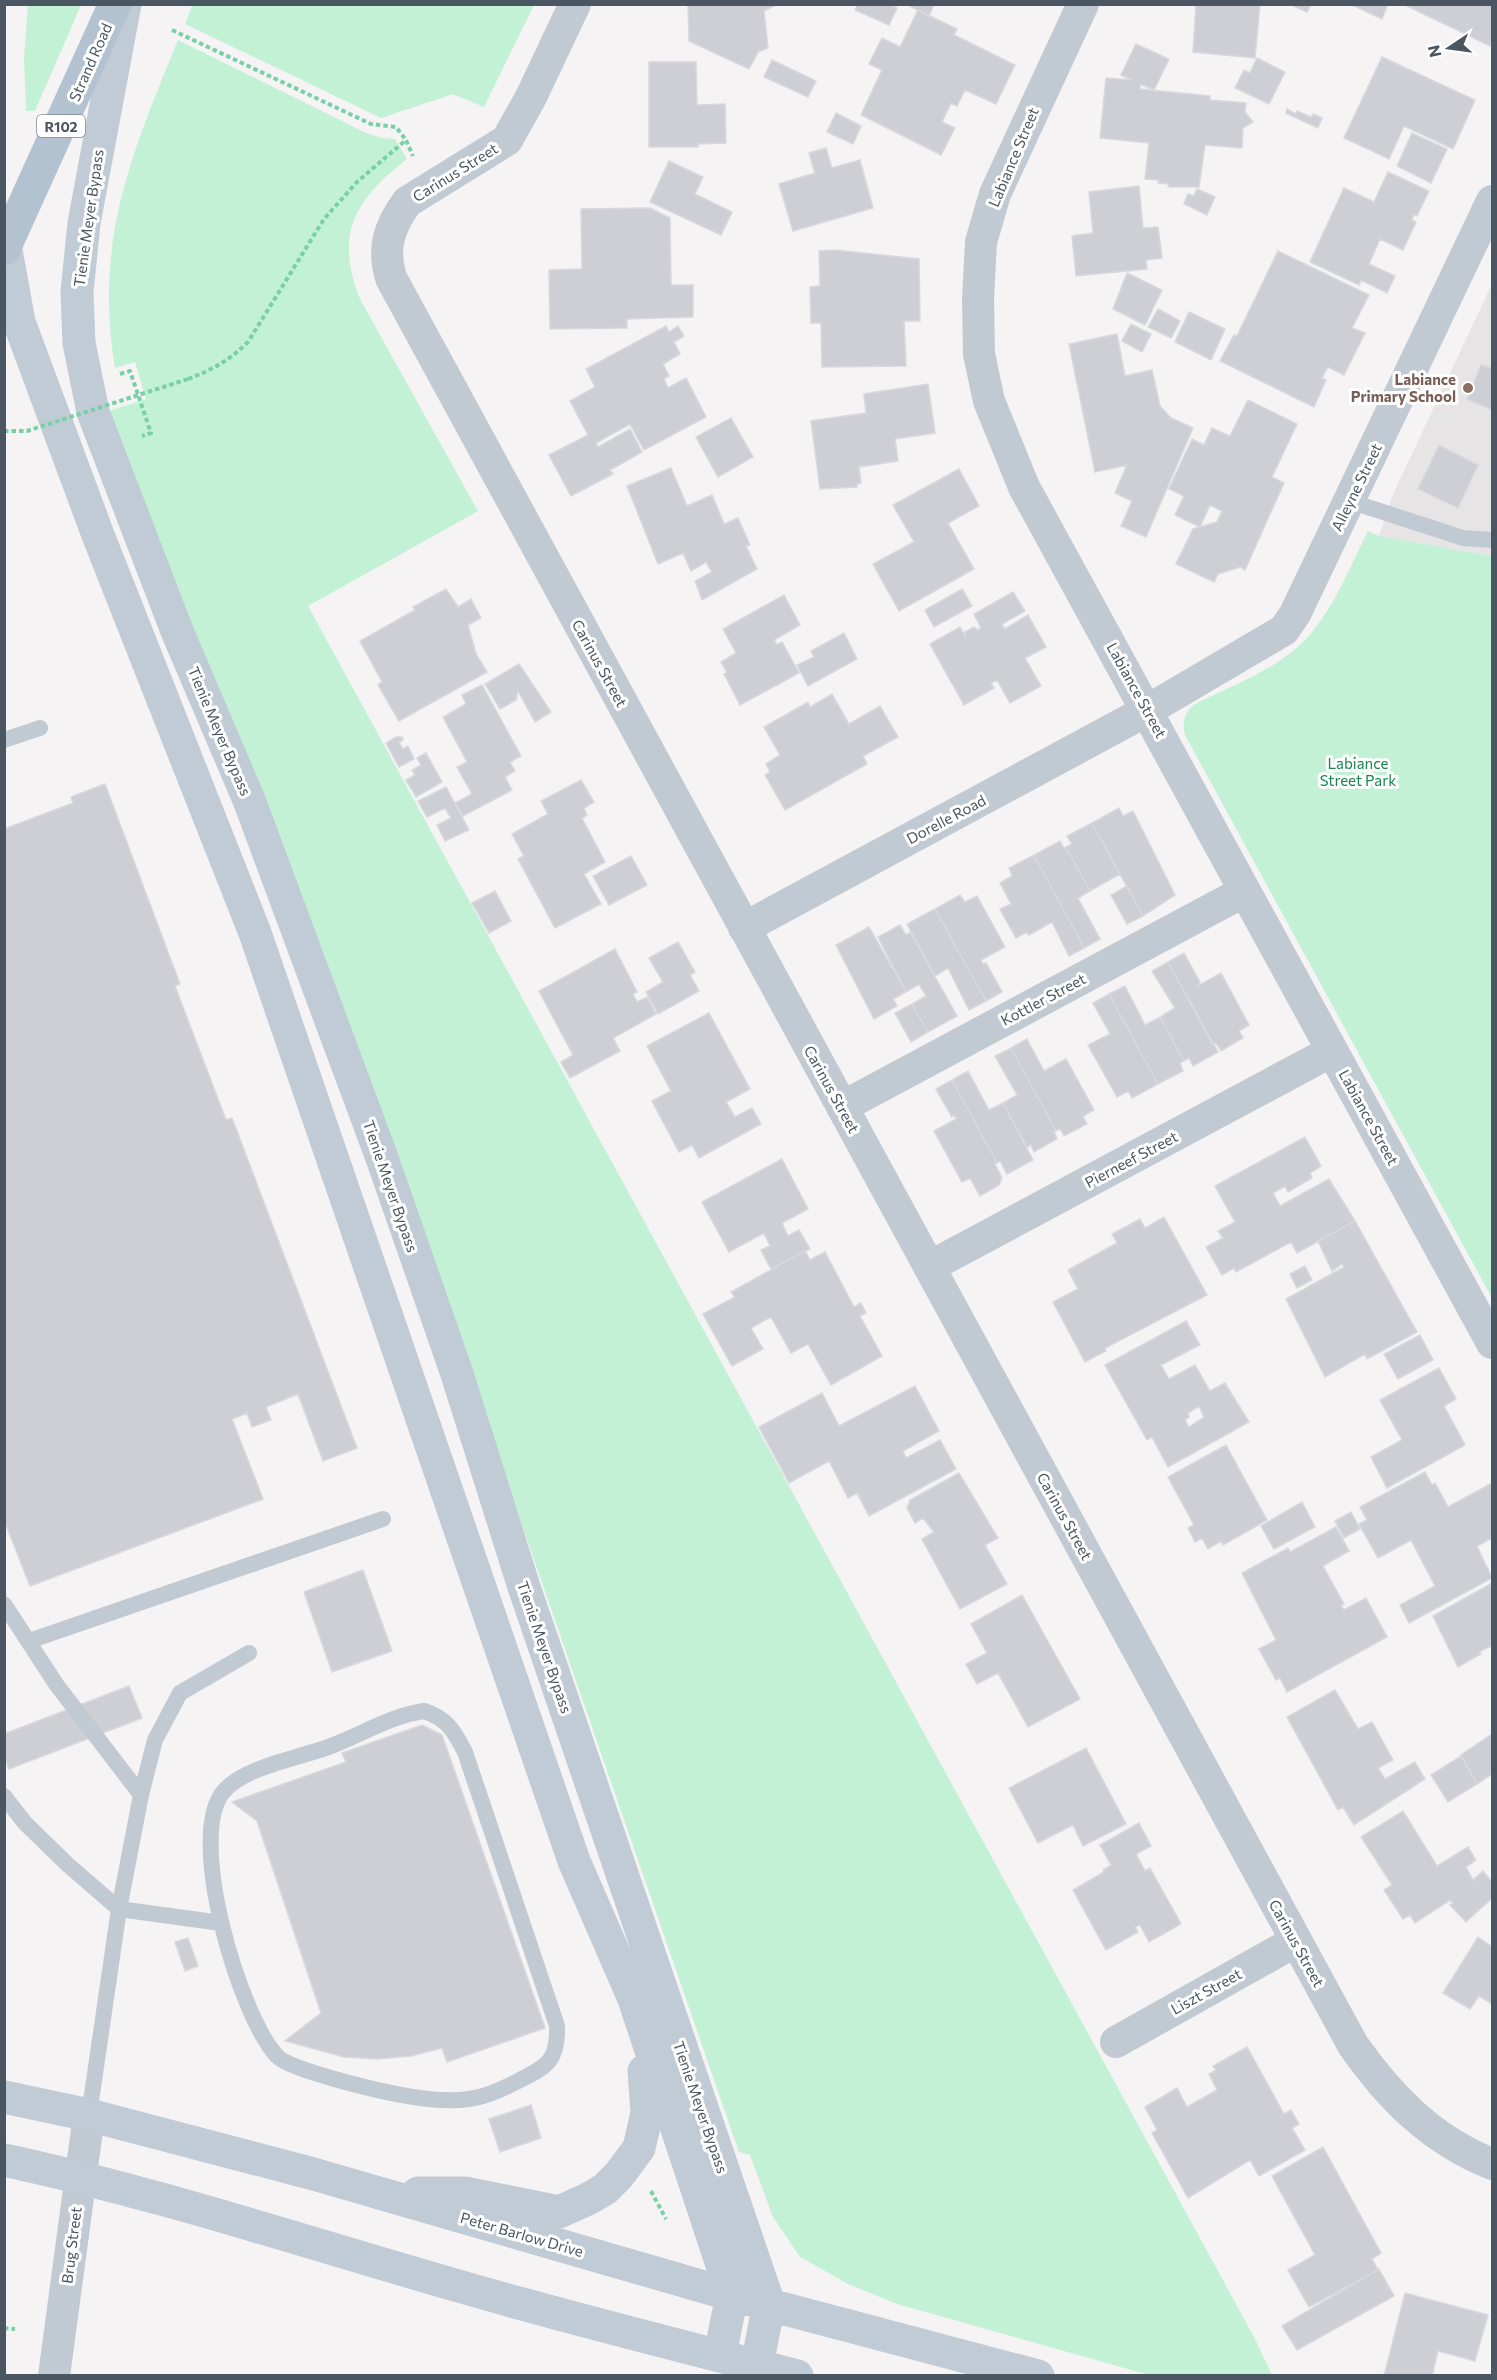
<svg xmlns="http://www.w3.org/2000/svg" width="1497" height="2380" font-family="Commissioner,sans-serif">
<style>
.education{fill:#e6e4e5}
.green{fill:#c3f1d5}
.building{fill:#cdcfd5;stroke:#d7d9de;stroke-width:1.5;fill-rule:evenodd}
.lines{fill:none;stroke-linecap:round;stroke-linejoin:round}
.path{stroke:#7ad0a6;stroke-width:4;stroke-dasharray:4.5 3;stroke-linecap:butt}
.lane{stroke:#c1cad2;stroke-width:16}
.street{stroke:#c1cad2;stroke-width:32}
.secondary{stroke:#c1cbd6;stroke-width:33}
.primary{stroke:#b3c2d1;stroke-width:33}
.path-bridge{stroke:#7ad0a6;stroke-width:4;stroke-dasharray:4.5 3;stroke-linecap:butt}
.education-dot{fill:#8d6e63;stroke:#fff;stroke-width:2}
.labels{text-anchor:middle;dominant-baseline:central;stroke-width:6;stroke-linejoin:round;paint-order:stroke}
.shield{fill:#fff;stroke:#808990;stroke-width:1.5}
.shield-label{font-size:14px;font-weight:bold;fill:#4a5661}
.street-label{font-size:15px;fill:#4a5661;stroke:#fff}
.education-label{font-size:15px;font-weight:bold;fill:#785e54;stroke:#fff;text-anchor:end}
.park-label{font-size:15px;fill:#17864f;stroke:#fff}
</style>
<rect width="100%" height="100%" fill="#f5f3f3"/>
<path class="education" d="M1492 284V556L1379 536 1394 492Z"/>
<path class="green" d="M193 4H534V5L484 107 453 94 381 118 185 24Z
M28 5H81L35 111H26L24 58Z
M178 40 366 133 382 138 395 139 407 159C355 200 334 233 360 299L478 511 308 606 1254 2337 1272 2375H1149L897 2304 848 2284 800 2257 773 2217 750 2155 739 2152 447 1308 106 412 146 399 135 362 115 368C94 241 131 155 178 40Z
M1368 531 1379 536 1492 556V1298L1185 735C1182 722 1184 713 1195 704 1225 689 1263 674 1289 654 1328 626 1347 572 1368 531Z"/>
<path class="building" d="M688 4H778L764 11 768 48 758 52 749 69 689 41Z
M858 4H889L897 8 889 25 855 10Z
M906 4H934L929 16Z
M1196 4H1260L1255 58 1193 52Z
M1289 4H1311L1307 12Z
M1350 4H1388L1382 19Z
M1403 4H1492V40L1490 46Z
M918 10 957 29 954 35 1015 65 996 104 965 90 957 106 951 103 942 122 955 128 941 155 861 115 882 70 869 64 882 38 900 47Z
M1136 44 1169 59 1154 90 1140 84V89L1210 96V100L1246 103 1245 112 1253 122 1243 128 1242 148 1205 145 1199 187H1168L1169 184 1158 183 1159 180 1145 179 1149 143 1100 138 1106 78 1132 80 1121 75Z
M1382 57 1475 100 1453 149 1404 126 1389 159 1344 138Z
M1257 58 1285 72 1269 104 1235 88 1244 70 1250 73Z
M772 60 816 81 808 97 764 77Z
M649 62H696L697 105 725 104 726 143 698 144V147H649Z
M1287 109 1296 114 1297 111 1311 117 1313 114 1322 118 1318 128 1286 113Z
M836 113 861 126 853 144 827 132Z
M1412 133 1447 149 1431 183 1397 166Z
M826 148 832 168 860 160 873 208 793 231 779 184 815 173 809 153Z
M669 161 703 177 695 194 732 212 721 235 650 202Z
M1388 172 1429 191 1417 216 1414 214 1412 220 1416 222 1403 250 1380 239 1369 264 1395 276 1387 293 1361 280 1359 285 1310 262 1344 188 1374 202Z
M1139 186 1143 228 1158 227 1162 258 1146 260 1147 269 1076 276 1072 236 1093 233 1089 192Z
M1197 189 1215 197 1207 215 1184 204 1188 194 1194 196Z
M650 208 670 218 671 285H693V317L627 319V328L550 329 549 270 582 269 581 209Z
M835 250 919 259 920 321H904L906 366 822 367 821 323H811L810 287 820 286 819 251Z
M1278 251 1369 295 1352 328 1365 333 1344 375 1328 367 1322 378 1326 380 1314 407 1220 361 1234 335 1237 336Z
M1127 273 1162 290 1145 325 1113 309Z
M1158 309 1180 321 1171 338 1148 327Z
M1189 312 1225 329 1211 360 1175 342Z
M1131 324 1151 334 1142 352 1122 341Z
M666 326 669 332 678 326 684 336 674 342 680 354 663 364 669 376 664 379 668 388 686 378 706 417 644 450 630 424 596 443 598 447 630 429 642 452 610 470 613 474 571 496 549 455 588 435 570 401 595 387 586 369Z
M1117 334 1125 376 1152 370 1160 406 1171 418 1193 428 1146 537 1121 526 1132 501 1115 493 1127 465 1095 472 1069 344Z
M1481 365 1492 368V410L1467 399Z
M928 384 935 433 895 439 898 461 859 467 861 483 857 484V487L820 489 811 421 866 413 864 394Z
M1248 400 1297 424 1272 477 1284 483 1245 570 1240 567 1218 574 1214 582 1176 564 1193 529 1217 522 1222 511 1210 505 1200 527 1175 515 1184 496 1169 489 1192 439 1204 445 1212 428 1230 436Z
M731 418 753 457 718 477 696 437Z
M1439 445 1478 465 1458 508 1418 489Z
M671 468 687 506 712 495 724 524 738 518 750 545 746 546 757 569 702 600 695 581 712 572 706 562 691 571 683 553 658 564 627 486Z
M959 469 979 506 948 523 974 569 899 611 873 564 914 542 893 505Z
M446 589 458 607 471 599 481 618 468 625 476 654 487 672 399 721 378 685 382 682 360 641 415 610 413 607Z
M962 589 972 606 934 627 925 610Z
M1013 592 1025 611 1002 624 1005 629 1028 615 1046 647 1025 658 1041 686 1010 703 997 680 991 683 994 688 964 705 930 644 960 627 966 637 965 632 974 627 977 630 981 628 974 614Z
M784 595 800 625 774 640 777 645 782 642 799 673 740 705 724 674 727 672 721 662 736 653 723 629Z
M844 633 857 659 808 686 797 665 814 657 811 651Z
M519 664 551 712 535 722 518 691 516 700 500 709 485 684Z
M482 685 521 756 510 762 515 771 505 777 512 790 463 816 455 803 472 794 457 767 467 762 443 717 466 704 462 695Z
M832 694 849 724 880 706 898 737 863 756 867 764 785 810 765 775 770 772 766 764 780 755 764 727 808 702 810 707Z
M396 737H402L403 740 399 742 403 749 408 746 414 759 399 767 386 743Z
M426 753 442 782 416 797 406 780 415 775 412 770 421 765 417 758Z
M581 780 594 802 584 808 587 815 582 818 605 862 584 874 601 904 555 928 518 859 524 856 512 834 548 814 541 801Z
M105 784 180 984 175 986 226 1120 232 1118 357 1448 323 1461 298 1394 266 1407 271 1420 252 1427 247 1413 232 1419 263 1499 30 1586 4 1520V829L73 803 71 797Z
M446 787 469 830 445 841 437 825 451 818 445 808 427 817 418 801Z
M1119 808 1123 816 1133 811 1175 895 1143 916 1092 823Z
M1092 823 1120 874 1090 891 1066 847 1072 844 1067 836Z
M1060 841 1064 848 1066 847 1090 891 1078 898 1100 939 1084 948 1034 855Z
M1034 855 1084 948 1069 956 1052 922 1029 935 1027 932 1016 938 1000 909 1011 904 1000 883 1012 876 1009 868Z
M631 856 647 885 609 905 593 876Z
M1127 886 1143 916 1127 924 1111 895Z
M495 891 511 921 489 933 472 903Z
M960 895 965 902 977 896 1005 947 981 960 983 964 986 963 1002 992 986 1001 935 909Z
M935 909 986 1001 969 1010 948 968 935 976 907 924Z
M900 925 906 935 910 932 957 1016 928 1032 912 1004 926 996 919 984 906 992 878 937Z
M869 927 906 992 893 999 897 1006 874 1019 836 945Z
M678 942 695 972 690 975 699 991 658 1014 646 992 663 982 649 958Z
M615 949 637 992 633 994 637 1002 647 997 656 1014 613 1038 620 1051 570 1078 561 1062 573 1055 539 991Z
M1184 953 1200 982 1198 986 1221 973 1249 1025 1239 1031 1243 1038 1221 1051 1216 1043 1213 1045 1168 962Z
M1168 962 1218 1052 1193 1066 1189 1058 1184 1061 1160 1017 1175 1008 1152 971Z
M1125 986 1145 1025 1160 1017 1184 1061 1180 1063 1183 1071 1158 1084 1109 994Z
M1109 994 1158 1084 1132 1098 1128 1091 1117 1097 1088 1045 1110 1034 1093 1003Z
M912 1004 928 1032 911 1042 895 1013Z
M709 1013 750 1089 726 1102 735 1117 752 1108 761 1124 699 1158 692 1145 679 1152 652 1101 671 1091 647 1046Z
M1027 1039 1044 1071 1066 1059 1094 1110 1083 1116 1087 1124 1064 1136 1060 1129 1056 1131 1011 1048Z
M1011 1048 1056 1131 1054 1132 1057 1139 1034 1152 1031 1145 1027 1147 1003 1103 1017 1095 995 1056Z
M968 1071 989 1110 1003 1103 1033 1160 1007 1174 1000 1161 997 1163 952 1080Z
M952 1080 997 1163 995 1164 1002 1178 999 1185 980 1196 970 1178 962 1182 934 1131 956 1119 954 1115 952 1117 936 1089Z
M1305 1137 1321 1166 1310 1173 1312 1178 1288 1192 1285 1186 1273 1193 1280 1206 1329 1179 1355 1221 1297 1253 1291 1242 1236 1272 1234 1268 1222 1275 1206 1247 1223 1238 1218 1231 1235 1222 1215 1186Z
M782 1159 808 1209 782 1223 788 1236 799 1230 810 1249 771 1269 761 1250 770 1246 764 1233 729 1252 702 1202Z
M1164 1217 1207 1295 1105 1348 1106 1351 1085 1362 1053 1302 1078 1289 1068 1270 1117 1243 1112 1234 1140 1219 1145 1228Z
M1355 1221 1417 1332 1367 1359 1365 1354 1325 1377 1286 1299 1344 1267 1342 1264 1332 1271 1318 1241Z
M805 1251 810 1260 825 1252 854 1307 861 1303 866 1313 860 1316 882 1356 831 1385 808 1344 791 1353 771 1317 751 1328 763 1349 732 1366 703 1314 735 1297 731 1292Z
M1305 1266 1312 1280 1297 1288 1290 1274Z
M1186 1321 1200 1345 1161 1365 1169 1379 1195 1365 1210 1391 1225 1383 1249 1422 1168 1467 1152 1437 1147 1440 1105 1365ZM1199 1406 1204 1417 1189 1427 1185 1420 1189 1417 1188 1413Z
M1420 1335 1433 1360 1398 1379 1384 1354Z
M1439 1368 1456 1399 1444 1406 1465 1445 1387 1488 1371 1457 1402 1440 1380 1400Z
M915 1386 939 1431 903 1451 906 1458 940 1440 956 1469 869 1516 857 1493 848 1498 829 1461 789 1483 759 1427 822 1393 839 1426Z
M1226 1445 1267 1520 1223 1545 1221 1541 1208 1549 1202 1538 1195 1542 1188 1528 1194 1525 1168 1477Z
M1425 1472 1432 1485 1435 1483 1448 1507 1492 1483V1538L1477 1546 1492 1578 1409 1623 1400 1605 1435 1586 1411 1540 1378 1558 1359 1524 1367 1520 1360 1507Z
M959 1473 998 1538 985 1545 1007 1584 960 1609 922 1539 934 1532 923 1518 915 1523 907 1508 910 1500Z
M1302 1502 1315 1527 1274 1549 1261 1526Z
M1351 1512 1360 1529 1344 1538 1335 1521Z
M1336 1527 1349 1551 1323 1566 1344 1604 1341 1605 1344 1610 1366 1598 1387 1637 1287 1692 1280 1678 1276 1680 1259 1649 1276 1640 1242 1573 1288 1548 1290 1552Z
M363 1570 392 1651 332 1672 304 1592Z
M1492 1583V1648L1491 1646 1479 1652 1481 1654 1458 1667 1433 1616Z
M1022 1595 1080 1699 1028 1727 998 1673 977 1684 966 1664 987 1653 971 1624Z
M129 1686 142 1718 9 1769 4 1756V1734Z
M1335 1690 1358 1729 1372 1722 1393 1760 1378 1768 1385 1779 1415 1762 1425 1779 1354 1825 1343 1807 1338 1810 1287 1717Z
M422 1725 442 1735 545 2028 447 2062 442 2048 411 2056 377 2059 344 2057 285 2041 321 2013 257 1821 232 1802 346 1762 342 1753Z
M1492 1734V1774L1477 1784 1461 1755Z
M1086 1748 1126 1824 1083 1846 1073 1825 1038 1843 1009 1788Z
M1461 1756 1477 1784 1448 1802 1431 1775Z
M1403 1811 1437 1866 1468 1847 1476 1860 1466 1867 1473 1880 1483 1871 1492 1882V1898L1466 1922 1450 1905 1453 1903 1450 1900 1415 1923 1410 1915 1403 1919 1384 1890 1392 1885 1361 1837Z
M1139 1823 1151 1846 1136 1854 1145 1871 1150 1868 1181 1924 1149 1942 1140 1925 1135 1927 1138 1932 1106 1950 1073 1890 1104 1872 1103 1870 1111 1865 1100 1845Z
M1478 1937 1492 1947V2004L1479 1996 1470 2009 1443 1993Z
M188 1938 198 1966 185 1971 175 1942Z
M1247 2047 1284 2114 1291 2110 1299 2124 1292 2128 1305 2150 1259 2176 1250 2160 1188 2198 1152 2133 1157 2130 1145 2107 1177 2088 1187 2107 1217 2090 1209 2074 1216 2070 1213 2066Z
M531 2105 541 2138 500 2152 489 2119Z
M1323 2147 1381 2253 1372 2259 1378 2270 1309 2307 1288 2270 1315 2255 1272 2176Z
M1379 2269 1394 2296 1297 2350 1282 2326Z
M1405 2293 1488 2315 1475 2361 1438 2351 1432 2376H1384Z"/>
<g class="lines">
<path class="path" d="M172 30 371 124 396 127 406 140
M120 374 130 371 151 433 142 436
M188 379C212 370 230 360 248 342L324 219 357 182 406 140 413 156
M651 2191 666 2219
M4 2328 15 2329"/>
<path class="lane" d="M1349 501 1463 538 1492 540
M4 740 40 728
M4 1604 56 1684 141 1795
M29 1641 383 1519
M424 1711C447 1718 454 1731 465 1752L557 2026C558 2060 548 2066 520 2080 505 2088 486 2097 469 2099 433 2105 366 2088 331 2078 318 2074 285 2065 277 2056 240 2017 185 1835 224 1791 245 1766 301 1758 331 1746 363 1734 390 1716 424 1711Z
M4 1796 25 1823 67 1864 119 1909 221 1923
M89 2115 119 1909 141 1795 155 1740 180 1693 249 1653"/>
<path class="street" d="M575 4 531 97 507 140 407 202C389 227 382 248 391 278L1353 2045C1390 2098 1432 2140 1492 2164
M1083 4 995 194 981 242 978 299 979 354 989 401 1024 487 1492 1343
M744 928 1148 710 1284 630 1295 614 1492 201
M842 1107 1245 891
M929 1267 1332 1051
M1116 2042 1296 1941
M54 2376 89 2115"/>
<path class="secondary" d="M125 4 84 223 77 292 79 343 93 412 177 631 249 800 382 1158 457 1374 524 1587 769 2304 757 2365
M4 239 19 322 98 535 255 933 574 1861 634 1999 732 2295 720 2355
M4 2097 89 2115 310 2173 732 2295 1038 2376
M4 2160C157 2193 305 2242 455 2285 568 2318 683 2346 797 2376
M418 2193H465L559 2212 588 2199 605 2189 619 2175 639 2148 647 2113 644 2071"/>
<path class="primary" d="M4 249 115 4"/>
<path class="path-bridge" d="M4 431H27L188 379"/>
</g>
<circle class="education-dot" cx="1468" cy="388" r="6"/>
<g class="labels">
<rect class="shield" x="37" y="115" width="48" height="22" rx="4.5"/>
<g class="shield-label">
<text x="61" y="126">R102</text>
</g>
<g class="street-label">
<text transform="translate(90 62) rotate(-66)">Strand Road</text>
<text transform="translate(1013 157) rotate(-67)">Labiance Street</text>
<text transform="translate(455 172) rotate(-32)">Carinus Street</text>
<text transform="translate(88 218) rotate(-82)">Tienie Meyer Bypass</text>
<text transform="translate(1356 487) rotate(-64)">Alleyne Street</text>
<text transform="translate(600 663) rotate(61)">Carinus Street</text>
<text transform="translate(1137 690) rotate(61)">Labiance Street</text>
<text transform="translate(220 731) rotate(67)">Tienie Meyer Bypass</text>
<text transform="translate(946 819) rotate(-28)">Dorelle Road</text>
<text transform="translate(1043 999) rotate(-28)">Kottler Street</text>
<text transform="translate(832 1089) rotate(61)">Carinus Street</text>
<text transform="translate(1369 1117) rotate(61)">Labiance Street</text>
<text transform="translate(1131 1159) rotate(-28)">Pierneef Street</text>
<text transform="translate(391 1186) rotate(71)">Tienie Meyer Bypass</text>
<text transform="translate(1065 1516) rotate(61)">Carinus Street</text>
<text transform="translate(545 1647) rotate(71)">Tienie Meyer Bypass</text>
<text transform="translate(1297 1943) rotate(61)">Carinus Street</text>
<text transform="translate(1206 1991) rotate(-29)">Liszt Street</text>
<text transform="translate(701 2107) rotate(71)">Tienie Meyer Bypass</text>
<text transform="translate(522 2234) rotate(16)">Peter Barlow Drive</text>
<text transform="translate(71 2245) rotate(-83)">Brug Street</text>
</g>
<g class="education-label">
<text x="1456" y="379">Labiance<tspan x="1456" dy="17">Primary School</tspan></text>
</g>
<g class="park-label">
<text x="1358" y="763">Labiance<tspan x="1358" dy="17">Street Park</tspan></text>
</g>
</g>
<rect width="1497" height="2380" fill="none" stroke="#4a5661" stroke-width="12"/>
<g transform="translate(1449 48) rotate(257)" stroke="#ffffff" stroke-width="4.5" paint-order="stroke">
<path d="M0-4.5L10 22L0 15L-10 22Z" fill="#4a5661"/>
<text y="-9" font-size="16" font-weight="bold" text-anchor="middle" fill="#4a5661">N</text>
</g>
</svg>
